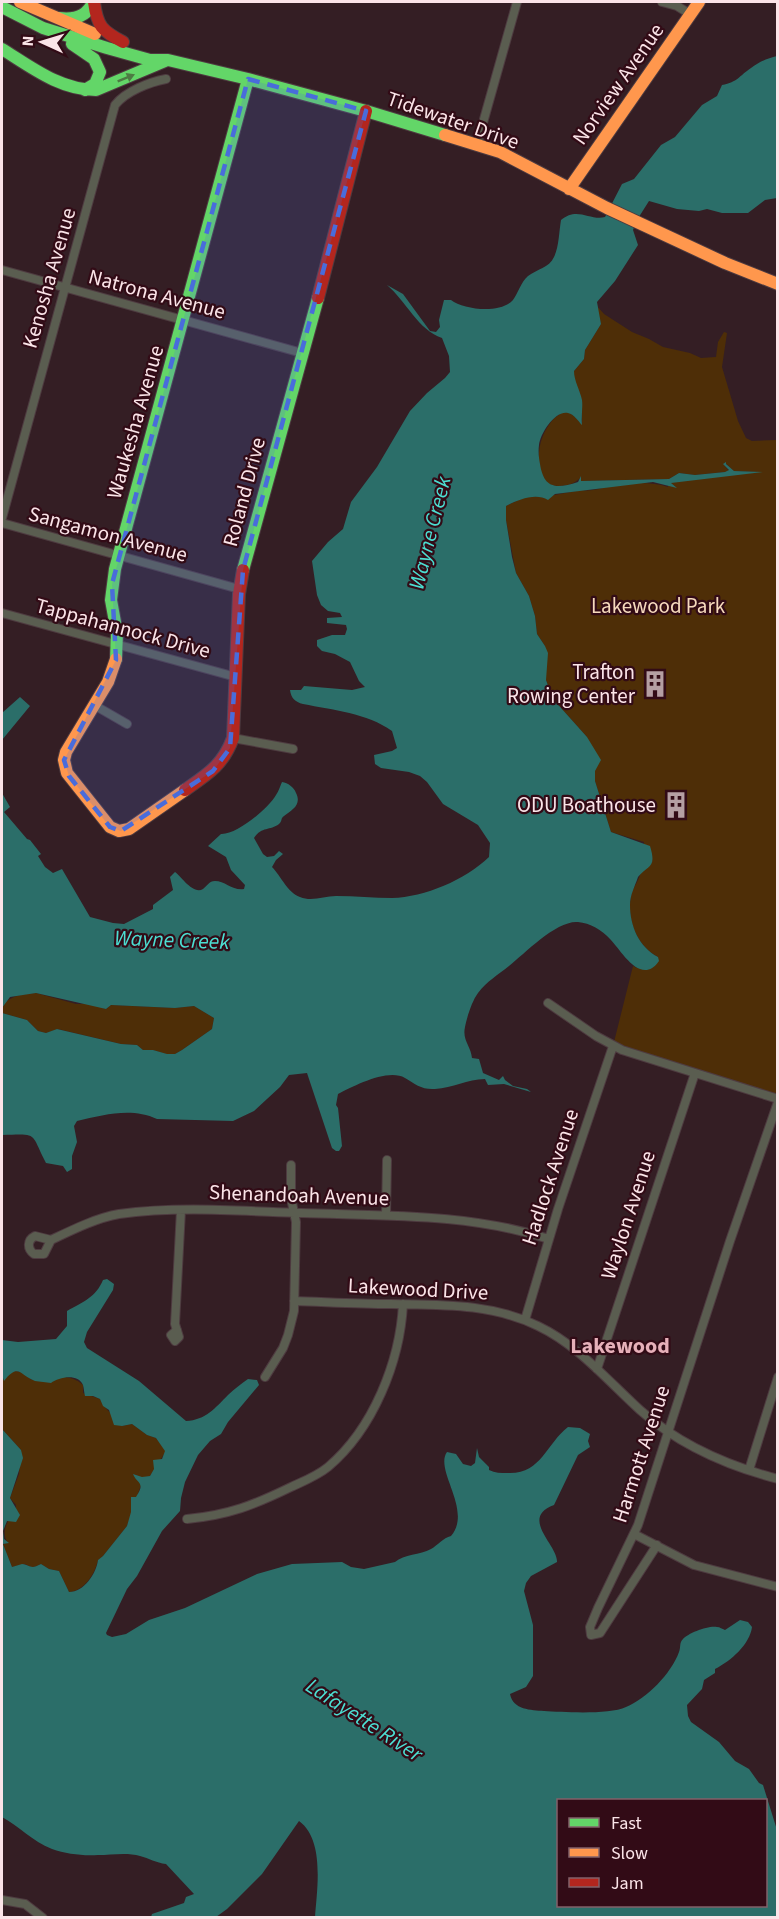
<svg xmlns="http://www.w3.org/2000/svg" width="779" height="1919" font-family="'Source Sans 3',sans-serif">
<style>
.green{fill:#4e2e07}
.water{fill:#2b6e69;fill-rule:evenodd}
.lines{fill:none;stroke-linecap:round;stroke-linejoin:round}
.street-casing{stroke:#4e3b40;stroke-width:10}
.fast-casing{stroke:#4e3b40;stroke-width:14}
.slow-casing{stroke:#4e3b40;stroke-width:14}
.jam-casing{stroke:#4e3b40;stroke-width:14}
.street{stroke:#5a5d50;stroke-width:8}
.fast{stroke:#63d668;stroke-width:12}
.slow{stroke:#ff974d;stroke-width:12}
.jam{stroke:#b3261e;stroke-width:12}
.oneway{fill:#4d7b43}
.marked{fill:#496cdb;fill-opacity:0.2;stroke:#496cdb;stroke-width:4.5;stroke-dasharray:12 8;stroke-linejoin:round}
.labels{text-anchor:middle;dominant-baseline:central;stroke-width:4.5;stroke-linejoin:round;paint-order:stroke}
.street-label{font-size:21px;fill:#fbe4e8;stroke:#320b16}
.park-label{font-size:21px;fill:#f6dabd;stroke:#320b16}
.poi-label{font-size:21px;fill:#fbe4e8;stroke:#320b16;text-anchor:end}
.water-label{font-size:22px;font-style:italic;fill:#4cded2;stroke:#320b16}
.neighbourhood-label{font-size:22px;font-weight:bold;fill:#e6b0b9;stroke:#320b16}
</style>
<rect width="100%" height="100%" fill="#341e24"/>
<path class="green" d="M597 306 604 314 632 332 649 339 663 347 690 353 701 358 716 357 718 342 724 332 727 333 722 367 738 421 746 438 752 441 777 440V1099L613 1046 633 966 637 968 658 957C636 946 625 916 632 892 635 885 640 878 641 871 643 861 643 852 644 842L611 832 595 781V771L587 737 553 699 546 680 545 646 537 634 535 616 529 596 516 573 506 520V506L527 496 543 497 582 490C591 492 601 488 610 486 630 483 649 481 668 487V485L675 486 670 483 672 482 757 472 734 471 726 464 724 465 729 471 725 472 695 475 679 473 669 479 581 481V477C573 487 553 489 544 481 535 460 538 439 551 422 555 417 561 412 567 412 573 413 578 421 582 424V401L574 379V371L584 359 585 350 601 324Z
M36 993 76 1004H90L106 1009 111 1005 175 1008 194 1006 214 1018 212 1029 182 1050 175 1054H166L153 1050H143L137 1045 121 1044 58 1029 46 1033 38 1031 27 1020 2 1013C2 996 23 994 36 993Z
M15 1371 21 1372 32 1380C50 1379 70 1372 83 1385V1393L100 1399C103 1407 116 1418 122 1426L132 1424 147 1435 156 1438 166 1451 150 1476 142 1478 133 1474 140 1482 141 1485 127 1526 103 1556 98 1560C95 1574 84 1591 69 1592L59 1571 49 1569 41 1564C34 1568 31 1568 25 1564L12 1567 3 1544 8 1543C0 1532 8 1519 16 1510V1505L10 1498 19 1474 21 1450 2 1429V1375L4 1380 10 1373Z"/>
<path class="water" d="M777 56V198L765 200 748 213H722L707 209 699 211 677 209 649 201 637 220 633 230 638 245 615 281 597 302 601 324 585 350 584 359 574 371C574 381 580 390 582 400 583 408 581 417 582 425 578 421 574 414 568 413 555 410 540 434 539 445 538 452 539 458 540 464 544 489 556 489 578 482L581 476V481L669 479 679 473 695 475 725 472 729 470 723 464 726 462V464L734 471 763 472 671 483 677 488 653 482 555 494 548 500C536 492 517 500 506 506V520L512 557 516 573 529 596 535 616 537 634 545 646 548 653 546 680 553 699 587 737 601 760 595 771V781L611 832 650 846C657 869 648 864 638 877 635 886 630 895 630 905 630 926 639 947 658 957L659 961C641 987 621 950 610 939 602 930 590 923 578 922 557 920 525 953 509 966 498 975 487 981 478 993 472 1001 467 1017 465 1027 462 1040 471 1046 472 1058L479 1059 483 1073 499 1080 503 1076 505 1080 513 1086 527 1089 531 1092 504 1084 488 1085 485 1079C467 1079 453 1088 435 1089 422 1090 415 1084 405 1078 388 1068 354 1086 338 1094L336 1105 338 1108 342 1146 339 1151H336L332 1148 307 1073 289 1075 280 1087 254 1111 233 1121 157 1119C131 1107 104 1115 77 1121L74 1126 77 1142 72 1156V1169L67 1172 63 1166 46 1163C30 1132 39 1134 2 1135V1013L27 1020 38 1031 46 1033 57 1029 121 1044 137 1045 143 1050H153L167 1054H175L182 1050 212 1029 214 1018 194 1006 175 1008 111 1005 106 1009 36 993 10 997 2 1008V793L10 807 4 812 27 839 30 840 41 854 38 856 45 867 53 873 62 869 90 917 113 923 124 924 153 909V905L173 890 170 877 175 872C181 876 193 895 203 889 207 886 209 881 215 881 225 881 233 891 244 889L245 885 231 870 226 857 208 846 221 834C236 835 268 809 276 795 279 791 280 786 282 782 288 783 294 787 296 793 302 805 292 810 284 816 280 819 283 820 279 824 270 831 262 826 254 838L263 854 267 857 274 856 279 851 283 854 276 860 272 867C281 876 287 892 300 897 312 902 324 896 336 896 355 896 374 898 392 898 425 897 465 880 489 857L490 843 478 825 443 804 427 782 420 776 409 772 381 768 375 764 374 755 392 751 397 748 392 731C367 713 333 710 303 704 295 702 291 698 290 690H301L304 686 352 690 365 687 359 681 350 662 335 654 322 651 317 646V640L332 635H345L347 629 346 625 327 623V618L342 617 340 613 328 611 321 605 317 595 312 561 328 542 343 529 351 502 377 467 410 411 427 393 445 378 450 372 449 356 442 338C418 330 406 301 387 285L403 294 430 331 436 332 440 327 439 320 444 300H451C464 310 501 314 513 300 518 293 521 282 528 276 537 269 549 268 554 257 559 247 559 232 561 220 577 206 590 221 605 217L622 184 634 179 661 145 675 137 702 105 717 96 722 85C738 82 739 76 751 68 759 62 768 58 777 56Z
M20 697 30 706 2 740V713Z
M107 1279 114 1284 113 1290 87 1332 84 1342 87 1348 139 1381 186 1421C206 1420 215 1408 228 1395 234 1389 241 1384 248 1379L257 1380 259 1385 228 1422 221 1434 210 1441 198 1455 185 1482 181 1498 180 1511 162 1531 137 1576 127 1589 106 1633 107 1635 112 1637 126 1634 149 1620 185 1608 257 1574 292 1564 342 1562 351 1567 364 1569 395 1562C404 1554 420 1555 431 1549 438 1545 443 1538 451 1536 473 1510 434 1470 447 1452L456 1454 463 1464 471 1466 475 1463 477 1448 479 1457 489 1467V1470C495 1473 501 1473 507 1473 541 1475 546 1444 568 1427L580 1428 590 1434 588 1441 590 1447 578 1455 554 1505C519 1518 558 1545 557 1562L531 1576 526 1583 524 1591 533 1625V1676L526 1687 510 1694C513 1710 531 1710 544 1711 563 1712 609 1715 626 1707 647 1698 671 1674 679 1652 681 1647 679 1643 683 1639 688 1633 709 1625 717 1627 720 1627 722 1629 725 1630L740 1620 748 1622 752 1627C750 1644 731 1661 715 1669V1673L704 1680 702 1689 687 1705 688 1716 691 1722 719 1742 735 1761 749 1769 759 1783 763 1785 777 1830V1917H315C317 1889 325 1840 299 1821L262 1874 227 1909 216 1917H151L152 1914 184 1903 186 1897 194 1894 166 1864C156 1863 149 1858 140 1856 127 1852 111 1855 98 1855 83 1856 66 1854 52 1849 32 1841 19 1826 2 1817V1429L21 1450 23 1458 10 1498 20 1515 16 1522 7 1521 3 1531 4 1539 9 1543 3 1544 12 1567 22 1564C31 1565 30 1570 41 1564L49 1569 59 1571 69 1592C84 1592 96 1574 98 1560L103 1556 127 1526 131 1512V1497H136C146 1482 137 1484 133 1474L142 1477 150 1476 154 1469 153 1460 162 1459 165 1451 156 1438 147 1435 132 1424 122 1426 114 1425 109 1410 103 1406 100 1399 93 1396H85C84 1392 84 1389 83 1385 78 1373 59 1377 51 1383 46 1382 40 1382 35 1381 20 1376 19 1362 4 1381L2 1375V1340L18 1342 56 1339 67 1326V1311C83 1302 96 1297 103 1280ZM558 1800H766V1906H558Z"/>
<g class="lines">
<defs>
<path id="street" d="M662 2 677 6 690 14
M477 144 517 2
M2 270 302 353
M2 518 115 105C126 91 150 82 166 79
M2 523 239 589
M2 613 236 677
M94 705 127 724
M233 738 293 749
M548 1003 596 1036 622 1050 778 1099
M386 1215 387 1160
M35 1236 51 1240 44 1254H34C27 1249 27 1240 35 1236Z
M51 1240C72 1230 96 1218 119 1214 179 1206 241 1211 301 1213 385 1216 468 1213 549 1239
M294 1301C326 1302 358 1304 390 1304 440 1305 491 1303 538 1326 578 1345 607 1380 640 1410 678 1444 728 1466 778 1479
M525 1320 558 1209 613 1046
M177 1330 171 1335 175 1341 179 1337 175 1324 181 1210
M597 1369 695 1073
M265 1377 283 1348 288 1335 294 1311 296 1222 291 1198V1165
M749 1470 778 1377
M187 1519C229 1515 254 1505 291 1487 304 1481 317 1476 328 1467 373 1429 400 1362 403 1304
M634 1534 694 1565 778 1587
M657 1545 600 1633 591 1635 590 1627 598 1608 638 1525 730 1241 778 1102
M2 1900 25 1904 43 1918"/>
<path id="fast" d="M2 7 43 28 107 48 150 60H168L248 79 366 111 445 135
M59 18C74 20 87 17 93 2
M72 44 94 59 100 72 95 84 85 90
M2 49C31 67 60 90 96 90L165 61
M243 570 318 298
M116 659 117 633 111 600 115 569 248 79"/>
<path id="slow" d="M20 2 95 34
M445 135 500 152 607 208 725 263 778 284
M569 189 699 2
M116 659 108 682 66 752 64 760 67 773 110 827 119 831 129 829 185 790"/>
<path id="jam" d="M94 2C97 26 102 31 123 42
M318 298 366 111
M185 790C208 774 223 765 233 738L239 594 243 570"/>
</defs>
<use href="#street" class="street-casing"/>
<use href="#fast" class="fast-casing"/>
<use href="#slow" class="slow-casing"/>
<use href="#jam" class="jam-casing"/>
<use href="#street" class="street"/>
<use href="#fast" class="fast"/>
<use href="#slow" class="slow"/>
<use href="#jam" class="jam"/>
</g>
<defs><path id="oneway-solid" d="M-6-.8H1V-3.2L6.5 0L1 3.2V.8H-6Z" transform="scale(1.5)"/></defs>
<use class="oneway" href="#oneway-solid" transform="translate(126 78) rotate(-22)"/>
<path class="marked" d="M248 79 366 111 243 570 230 748 213 771 121 831 110 827 69 776 64 760 116 660 112 584Z"/>
<defs>
<symbol id="building-bare" viewBox="-9 -9 18 18"><path d="M-4-6H4V6H1V3H-1V6H-4ZM-2.5-4.3h1.7v1.8h-1.7ZM.8-4.3h1.7v1.8H.8ZM-2.5-1h1.7V.8h-1.7ZM.8-1h1.7V.8H.8Z" fill="#b59fa3" stroke="#320b16" stroke-width="2.5" paint-order="stroke"/></symbol>
</defs>
<g fill-rule="evenodd">
<use href="#building-bare" x="636" y="665" width="38" height="38"/>
<use href="#building-bare" x="657" y="786" width="38" height="38"/>
</g>
<g class="labels">
<g class="street-label">
<text transform="translate(618 84) rotate(-55)">Norview Avenue</text>
<text transform="translate(453 120) rotate(19)">Tidewater Drive</text>
<text transform="translate(49 278) rotate(-74)">Kenosha Avenue</text>
<text transform="translate(157 294) rotate(15)">Natrona Avenue</text>
<text transform="translate(135 422) rotate(-74)">Waukesha Avenue</text>
<text transform="translate(244 492) rotate(-75)">Roland Drive</text>
<text transform="translate(108 534) rotate(15)">Sangamon Avenue</text>
<text transform="translate(123 628) rotate(15)">Tappahannock Drive</text>
<text transform="translate(550 1177) rotate(-72)">Hadlock Avenue</text>
<text transform="translate(299 1195) rotate(2)">Shenandoah Avenue</text>
<text transform="translate(628 1215) rotate(-72)">Waylon Avenue</text>
<text transform="translate(418 1289) rotate(3)">Lakewood Drive</text>
<text transform="translate(641 1454) rotate(-72)">Harmott Avenue</text>
</g>
<g class="park-label">
<text x="658" y="606">Lakewood Park</text>
</g>
<g class="poi-label">
<text x="635" y="672">Trafton<tspan x="635" dy="24">Rowing Center</tspan></text>
<text x="656" y="805">ODU Boathouse</text>
</g>
<g class="water-label">
<text transform="translate(430 533) rotate(-76)">Wayne Creek</text>
<text transform="translate(172 940) rotate(2)">Wayne Creek</text>
<text transform="translate(364 1720) rotate(33)">Lafayette River</text>
</g>
<g class="neighbourhood-label">
<text x="620" y="1346">Lakewood</text>
</g>
</g>
<rect width="779" height="1919" fill="none" stroke="#fbe4e8" stroke-width="6"/>
<rect x="557" y="1799" width="210" height="108" fill="#320b16" stroke="#82626a" stroke-width="1.5"/>
<rect x="569" y="1818" width="30" height="9" fill="#63d668" stroke="#82626a" stroke-width="1.5"/>
<text x="611" y="1829" font-size="18" fill="#fbe4e8">Fast</text>
<rect x="569" y="1848" width="30" height="9" fill="#ff974d" stroke="#82626a" stroke-width="1.5"/>
<text x="611" y="1859" font-size="18" fill="#fbe4e8">Slow</text>
<rect x="569" y="1878" width="30" height="9" fill="#b3261e" stroke="#82626a" stroke-width="1.5"/>
<text x="611" y="1889" font-size="18" fill="#fbe4e8">Jam</text>
<g transform="translate(42 42) rotate(274)" stroke="#320b16" stroke-width="4.5" paint-order="stroke">
<path d="M0-4.5L10 22L0 15L-10 22Z" fill="#fbe4e8"/>
<text y="-9" font-size="16" font-weight="bold" text-anchor="middle" fill="#fbe4e8">N</text>
</g>
</svg>
